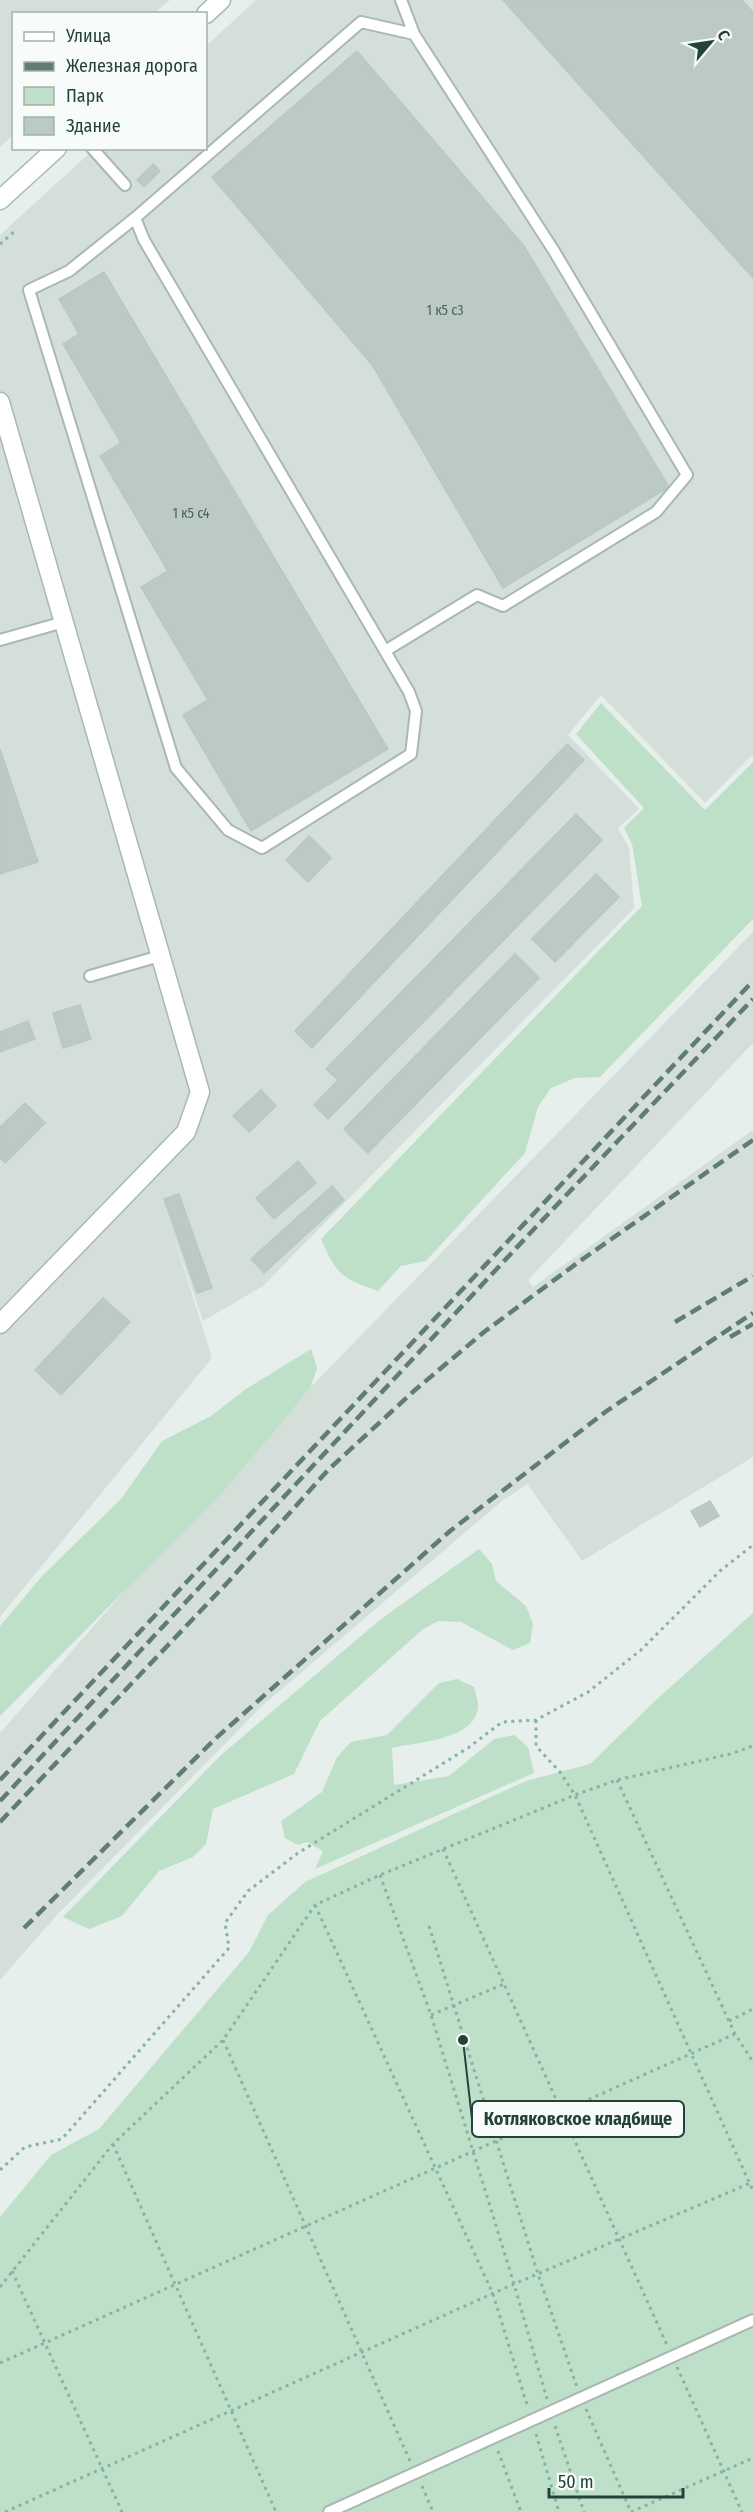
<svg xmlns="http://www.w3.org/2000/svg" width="753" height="2512" font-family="'Fira Sans Condensed',sans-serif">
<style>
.built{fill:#d4dfda}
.green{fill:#bfe0c8}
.building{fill:#bbcac4;stroke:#b8c9c2;stroke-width:1.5}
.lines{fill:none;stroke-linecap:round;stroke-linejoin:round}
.service-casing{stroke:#a8b8b2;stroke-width:14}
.minor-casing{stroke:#a8b8b2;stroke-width:21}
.secondary-casing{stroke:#a4bbb3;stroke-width:21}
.path{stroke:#86b3a5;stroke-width:3;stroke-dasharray:3 4.5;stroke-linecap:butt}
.service{stroke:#fff;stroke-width:10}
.minor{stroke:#fff;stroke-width:18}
.secondary{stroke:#fff;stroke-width:18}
.rail{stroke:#5f7d75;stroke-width:4.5;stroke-dasharray:12 6;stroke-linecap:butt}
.labels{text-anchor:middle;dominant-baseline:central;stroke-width:4.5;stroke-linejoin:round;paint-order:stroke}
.number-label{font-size:14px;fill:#4a645c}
.leader{fill:none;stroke:#24423a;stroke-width:2}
.callout-dot{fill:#24423a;stroke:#f7fbf9;stroke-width:2}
.callout{fill:#f7fbf9;stroke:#24423a;stroke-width:2}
.callout-label{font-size:18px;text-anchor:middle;font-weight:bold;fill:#24423a}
</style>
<rect width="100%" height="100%" fill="#e6efeb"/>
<path class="built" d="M0 0H170L154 13 14 14 13 135 0 147Z
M256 0H753V754L705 803 601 695 568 735 639 809 618 828 629 848 634 908 263 1286 203 1321 173 1233 212 1358 0 1617V235L94 149 206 148V46Z
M753 932V1043L528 1280 533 1287 753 1130V1457L582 1561 527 1484 502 1501 261 1707 57 1915 0 1980V1733L233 1467Z"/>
<path class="green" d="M601 703 705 810 753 762V919L600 1077 575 1078 551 1088 538 1107 525 1153 426 1261 401 1266 378 1291C341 1278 337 1275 321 1239L642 906 632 844 624 828 644 808 576 734Z
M311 1349 317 1368 311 1386 288 1415 222 1493 0 1716V1626L43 1575 121 1499 162 1441 211 1416 246 1389Z
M479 1549 492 1564 496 1581 526 1606 533 1624 530 1643 513 1650 461 1622 438 1621 422 1630 320 1721 294 1774 213 1809 206 1844 193 1857 159 1871 122 1916 89 1929 63 1917 221 1755 381 1619Z
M753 1613V2512H0V2217L51 2155 99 2129 249 1952 268 1915 305 1882 526 1781 590 1764 657 1699Z
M457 1679 474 1687C475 1692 478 1699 478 1705 478 1740 417 1742 392 1748L394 1785 449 1776 494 1739 514 1735 528 1747 534 1773 315 1869 323 1851 307 1842 298 1845 285 1838 281 1821 322 1792 337 1757 351 1742 387 1735 439 1683Z"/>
<path class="building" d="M503 0H742L753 12V278Z
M357 51 524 246 669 487 503 588 373 366 212 177Z
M153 164 160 171 144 187 137 180Z
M104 272 388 749 251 831 183 715 208 700 141 587 168 571 100 456 121 443 63 344 79 334 59 299Z
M567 744 584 760 312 1048 295 1031Z
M0 749 38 862 0 874Z
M576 814 602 840 328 1119 314 1105 338 1080 326 1069Z
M309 836 331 858 308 882 286 860Z
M596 874 619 897 555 962 532 939Z
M515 954 539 978 368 1153 344 1129Z
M80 1005 91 1039 63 1048 53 1013Z
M28 1021 35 1039 0 1052V1032Z
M261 1090 276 1106 249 1132 233 1116Z
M25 1103 45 1123 5 1163 0 1158V1127Z
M298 1161 316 1183 274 1219 256 1198Z
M332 1186 344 1200 264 1273 251 1259Z
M179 1194 212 1288 197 1293 164 1199Z
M103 1298 130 1322 61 1395 35 1370Z
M710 1501 719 1516 700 1527 691 1511Z"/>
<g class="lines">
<defs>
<path id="service" d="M401 0 414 34
M92 148 125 185
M135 218 144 240 385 651 409 692 416 711 411 754 262 848 228 830 176 768 29 290 69 271 135 218 361 22 414 34 554 251 687 475 656 512 503 606 477 595 385 651
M0 640 64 622
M90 976 160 956
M329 2512 753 2320"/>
<path id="minor" d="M0 402 200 1092 186 1132 0 1324"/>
<path id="secondary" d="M206 14 221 0
M0 200 57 148"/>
</defs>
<use href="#service" class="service-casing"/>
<use href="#minor" class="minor-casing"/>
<use href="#secondary" class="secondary-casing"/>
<path class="path" d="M0 244 15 231
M536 1720V1746L560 1772 575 1795 753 2191
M617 1780 735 2034 753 2062
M443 1849 667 2345
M380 1875 431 2015 514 2284 547 2399
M315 1905 493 2294 528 2408
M429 1926 538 2274 577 2387
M431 2015 504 1984
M729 2021 753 2009
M223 2040 410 2461
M113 2144 276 2512
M0 2170 25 2147 62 2139 229 1948 225 1923 248 1891 298 1853 468 1748 502 1722 536 1720 588 1692 641 1650 720 1571 753 1545
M12 2271 122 2512
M0 2287 113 2144 223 2040 315 1905 380 1875 575 1795 617 1780 730 1754 753 1746
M0 2363 735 2034
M677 2367 742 2512
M586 2409 631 2512
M555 2426 584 2512
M536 2434 559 2512
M498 2451 521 2512
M422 2486 433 2512
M5 2512 514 2284 753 2182
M631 2512 753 2458"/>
<use href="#service" class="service"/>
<use href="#minor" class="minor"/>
<use href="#secondary" class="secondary"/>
<path class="rail" d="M675 1322 753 1276
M730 1337 753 1324
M0 1780 753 981
M0 1801 534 1229 753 999
M0 1822 228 1582 328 1470 415 1390 484 1332 580 1261 753 1140
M24 1928 215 1739 450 1531 608 1410 753 1313"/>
</g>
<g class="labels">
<g class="number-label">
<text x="445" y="310">1 к5 с3</text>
<text x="191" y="513">1 к5 с4</text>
</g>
</g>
<path class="leader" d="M463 2040L472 2119"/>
<circle class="callout-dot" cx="463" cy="2040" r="6"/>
<rect class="callout" x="472" y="2101" width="212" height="36" rx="6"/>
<g class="callout-label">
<text x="578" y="2125">Котляковское кладбище</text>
</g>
<rect x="12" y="12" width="195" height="138" fill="#f7fbf9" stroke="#a3b1ad" stroke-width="1.5"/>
<rect x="24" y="32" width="30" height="9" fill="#ffffff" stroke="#a3b1ad" stroke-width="1.5"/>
<text x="66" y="42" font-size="18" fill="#24423a">Улица</text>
<rect x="24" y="62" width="30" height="9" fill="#5f7d75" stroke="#a3b1ad" stroke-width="1.5"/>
<text x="66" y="72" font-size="18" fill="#24423a">Железная дорога</text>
<rect x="24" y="87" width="30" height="18" fill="#bfe0c8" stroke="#a3b1ad" stroke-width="1.5"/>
<text x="66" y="102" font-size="18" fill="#24423a">Парк</text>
<rect x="24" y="117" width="30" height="18" fill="#bbcac4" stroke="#a3b1ad" stroke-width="1.5"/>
<text x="66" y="132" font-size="18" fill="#24423a">Здание</text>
<g transform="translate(711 42) rotate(61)" stroke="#f7fbf9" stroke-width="4.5" paint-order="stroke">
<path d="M0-4.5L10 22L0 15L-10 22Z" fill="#24423a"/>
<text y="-9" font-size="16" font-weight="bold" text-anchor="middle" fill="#24423a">С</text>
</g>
<path d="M549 2488v9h134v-9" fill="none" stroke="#24423a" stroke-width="3"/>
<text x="558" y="2488" font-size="18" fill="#24423a" stroke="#f7fbf9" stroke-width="4.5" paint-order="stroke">50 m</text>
</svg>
